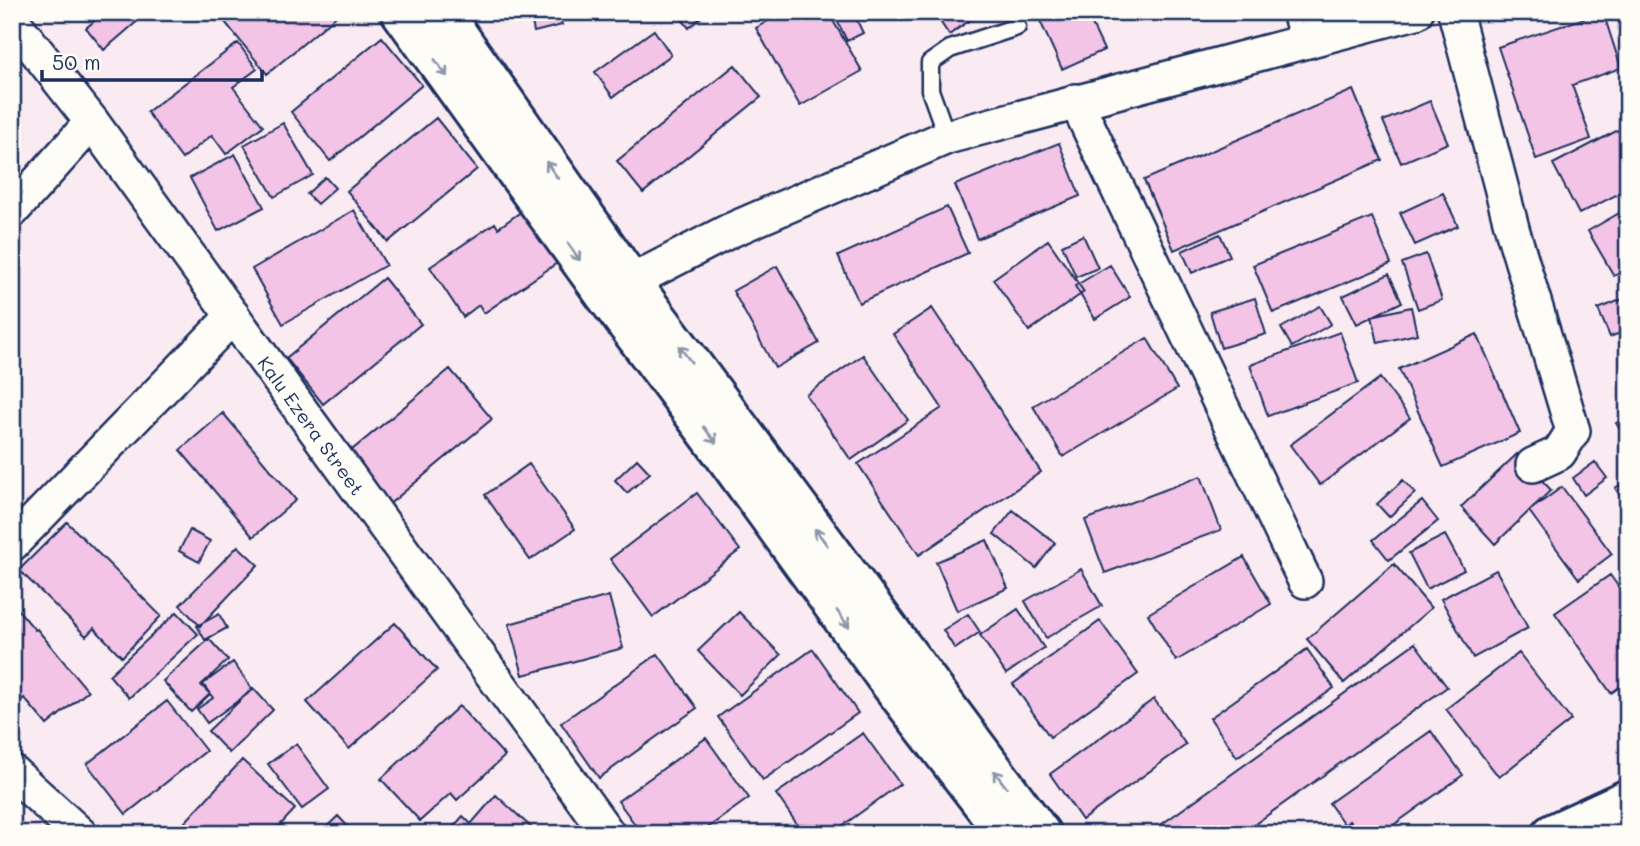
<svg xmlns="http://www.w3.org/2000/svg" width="1640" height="846" font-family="Mali,sans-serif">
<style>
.building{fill:#f3c4e6;stroke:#1b2f5e;stroke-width:2}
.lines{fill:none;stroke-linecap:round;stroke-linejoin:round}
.service-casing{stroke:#1b2f5e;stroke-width:21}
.minor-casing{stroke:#1b2f5e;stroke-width:38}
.secondary-casing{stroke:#1b2f5e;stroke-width:44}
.service{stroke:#fdfcf7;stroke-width:16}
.minor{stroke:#fdfcf7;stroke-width:33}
.secondary{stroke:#fdfcf7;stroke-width:38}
.oneway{stroke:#8c96aa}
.labels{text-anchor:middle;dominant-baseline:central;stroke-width:6;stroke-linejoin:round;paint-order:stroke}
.street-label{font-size:19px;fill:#1b2f5e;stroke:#fdfcf7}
</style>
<rect width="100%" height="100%" fill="#faebf2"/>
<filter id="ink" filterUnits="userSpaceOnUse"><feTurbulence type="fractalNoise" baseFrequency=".0143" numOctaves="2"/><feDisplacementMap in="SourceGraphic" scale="14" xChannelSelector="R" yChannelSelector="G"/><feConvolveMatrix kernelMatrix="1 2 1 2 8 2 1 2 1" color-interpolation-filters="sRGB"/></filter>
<g filter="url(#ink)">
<path class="building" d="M105 12H148L104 50 86 28Z
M226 12H341L267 74 221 17Z
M530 12H559L562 25 534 32Z
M676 12H707L689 28Z
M783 12H828L862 71 800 106 756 28Z
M833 12H853L863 33 847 41Z
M934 12H981L949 35Z
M1036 12H1086L1104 50 1062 69Z
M1603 12 1621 68 1572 85 1591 139 1536 159 1498 47Z
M1619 12H1628V50Z
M654 30 671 55 613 97 595 72Z
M382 37 422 85 330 161 291 112Z
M238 43 257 69 233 87 263 126 226 154 212 135 182 159 147 112Z
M735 65 761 97 643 193 617 161Z
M1353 90 1382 160 1174 250 1144 180Z
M1430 101 1448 143 1401 163 1383 121Z
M436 118 477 169 388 242 347 191Z
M283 123 313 175 274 197 244 145Z
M1628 125V189L1579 214 1553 164Z
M1059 143 1080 196 977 239 955 185Z
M235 154 264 207 218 231 190 178Z
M325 177 335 188 317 204 307 194Z
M1443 193 1458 226 1415 245 1400 213Z
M947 207 968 253 859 303 838 256Z
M1628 208V268L1614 276 1588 231Z
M525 209 560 261 484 313 479 305 463 317 430 267 495 223 498 228Z
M354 210 386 265 283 324 252 269Z
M1372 217 1391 264 1273 313 1253 265Z
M1220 234 1230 256 1192 273 1182 251Z
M1083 235 1098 268 1076 277 1062 245Z
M1048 240 1084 292 1029 331 993 279Z
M1426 254 1442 300 1418 309 1402 263Z
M1110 265 1130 297 1095 319 1075 286Z
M777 266 819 343 775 368 733 291Z
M1389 274 1402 302 1357 324 1343 296Z
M384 278 421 324 323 404 286 358Z
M1628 297V330L1610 337 1598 309Z
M1255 298 1266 334 1221 348 1210 312Z
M1320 306 1331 324 1292 347 1281 328Z
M1411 307 1417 334 1378 343 1372 316Z
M932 308 1041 472 919 555 858 464 942 408 893 334Z
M1340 332 1358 383 1268 416 1250 365Z
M1477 334 1520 433 1443 467 1399 369Z
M1147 338 1177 389 1063 457 1033 406Z
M863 355 908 420 851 460 806 395Z
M450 369 492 419 387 506 346 455Z
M1380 378 1410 418 1320 485 1290 445Z
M223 413 296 500 253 537 180 450Z
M1628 416V442L1616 423Z
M1517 454 1551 490 1495 544 1461 507Z
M637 459 650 473 627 493 615 480Z
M1595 462 1607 478 1584 495 1573 478Z
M529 464 575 529 530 560 485 495Z
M1201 476 1221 530 1105 573 1085 520Z
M1403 480 1415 493 1389 517 1377 504Z
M1628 480V508L1615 488Z
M1562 487 1612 554 1579 579 1529 511Z
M697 493 740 550 653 617 610 559Z
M1422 501 1438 521 1389 560 1373 540Z
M1013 510 1055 543 1036 568 994 534Z
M67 522 161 616 122 657 94 628 86 636 19 570Z
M190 530 210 541 199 562 179 551Z
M1445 535 1464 570 1427 589 1409 553Z
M987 540 1008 588 957 611 936 562Z
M238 546 258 565 200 626 180 605Z
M1244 557 1271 604 1176 661 1148 614Z
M1394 564 1431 608 1344 683 1307 639Z
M1081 569 1102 606 1046 638 1025 601Z
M1496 570 1528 628 1473 658 1441 599Z
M1610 575 1628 600V681L1611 693 1555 613Z
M609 596 623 648 523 675 509 624Z
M15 606 35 630 37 629 88 691 47 725 24 698 17 704 12 698V608Z
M1018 609 1044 648 1006 674 980 635Z
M177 612 198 634 129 698 109 675Z
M739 612 781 655 740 695 698 651Z
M219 614 227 628 205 640 197 626Z
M968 614 980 632 955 649 943 630Z
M1100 621 1138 674 1050 737 1013 684Z
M395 623 437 670 349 749 307 702Z
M209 639 228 660 201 685 210 694 191 712 163 681Z
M1415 643 1447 687 1241 834H1148Z
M813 649 858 713 763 780 718 717Z
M1307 649 1334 688 1237 757 1210 718Z
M1519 653 1571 720 1499 777 1446 709Z
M658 654 697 708 599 778 561 723Z
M233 662 253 690 207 723 197 709 213 698 203 684Z
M253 688 273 710 229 753 208 731Z
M1154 699 1186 745 1082 820 1050 774Z
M167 701 206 751 126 814 87 764Z
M459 706 505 756 457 800 451 793 420 821 381 779Z
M1431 731 1463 775 1381 834H1351L1329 803Z
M863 733 900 784 831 834H804L776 794Z
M706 738 749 798 699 834H642L618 801Z
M296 744 329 789 302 809 268 764Z
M242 760 295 809 272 834H178L176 832Z
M496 795 534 830 530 834H447L463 816 471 824Z
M338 816 355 834H319Z
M1349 821 1360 834H1335Z"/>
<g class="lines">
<defs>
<path id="service" d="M947 137 930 90V63L950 49 1017 27"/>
<g id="minor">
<path d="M1299 12 1308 41"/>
<path d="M1455 12 1513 232 1573 431 1559 453 1533 465"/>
<path id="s1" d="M12 20 92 122 608 834"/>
<path d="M1076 101 1305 581"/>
<path d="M12 211 92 122"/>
<path d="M609 293 729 231 947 137 1416 12"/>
<path d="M12 544 233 316"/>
<path d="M12 772 80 834"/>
</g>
<path id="secondary" d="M401 12 605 295 722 452 886 678 1006 834
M442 12 631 282 1041 834
M1552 834 1628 799"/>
</defs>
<use href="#service" class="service-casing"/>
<use href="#minor" class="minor-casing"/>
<use href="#secondary" class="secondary-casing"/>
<use href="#service" class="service"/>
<use href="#minor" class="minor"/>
<use href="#secondary" class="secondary"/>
</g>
<defs><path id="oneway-shaft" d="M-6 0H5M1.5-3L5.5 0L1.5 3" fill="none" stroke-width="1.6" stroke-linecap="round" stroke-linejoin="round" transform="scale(1.75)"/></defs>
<g class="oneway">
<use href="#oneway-shaft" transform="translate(441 68) rotate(54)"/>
<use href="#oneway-shaft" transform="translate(552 170) rotate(-125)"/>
<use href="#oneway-shaft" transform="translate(574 252) rotate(55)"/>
<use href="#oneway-shaft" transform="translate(685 354) rotate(-127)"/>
<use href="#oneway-shaft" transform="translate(710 435) rotate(53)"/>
<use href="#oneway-shaft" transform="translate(821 537) rotate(-127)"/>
<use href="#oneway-shaft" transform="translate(843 619) rotate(54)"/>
<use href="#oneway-shaft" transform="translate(1000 779) rotate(-127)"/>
</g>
</g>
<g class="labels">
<g class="street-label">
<text stroke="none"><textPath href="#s1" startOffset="504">Kalu Ezera Street</textPath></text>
</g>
</g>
<rect width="1640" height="846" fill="none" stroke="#fdfcf7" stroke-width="42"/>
<rect x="21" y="21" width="1598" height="804" fill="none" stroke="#1b2f5e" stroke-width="2.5" filter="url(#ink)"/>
<path d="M42 70v10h220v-10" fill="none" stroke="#1b2f5e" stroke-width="3.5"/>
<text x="52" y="70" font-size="21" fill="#1b2f5e" stroke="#fdfcf7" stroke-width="5" paint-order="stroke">50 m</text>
</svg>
